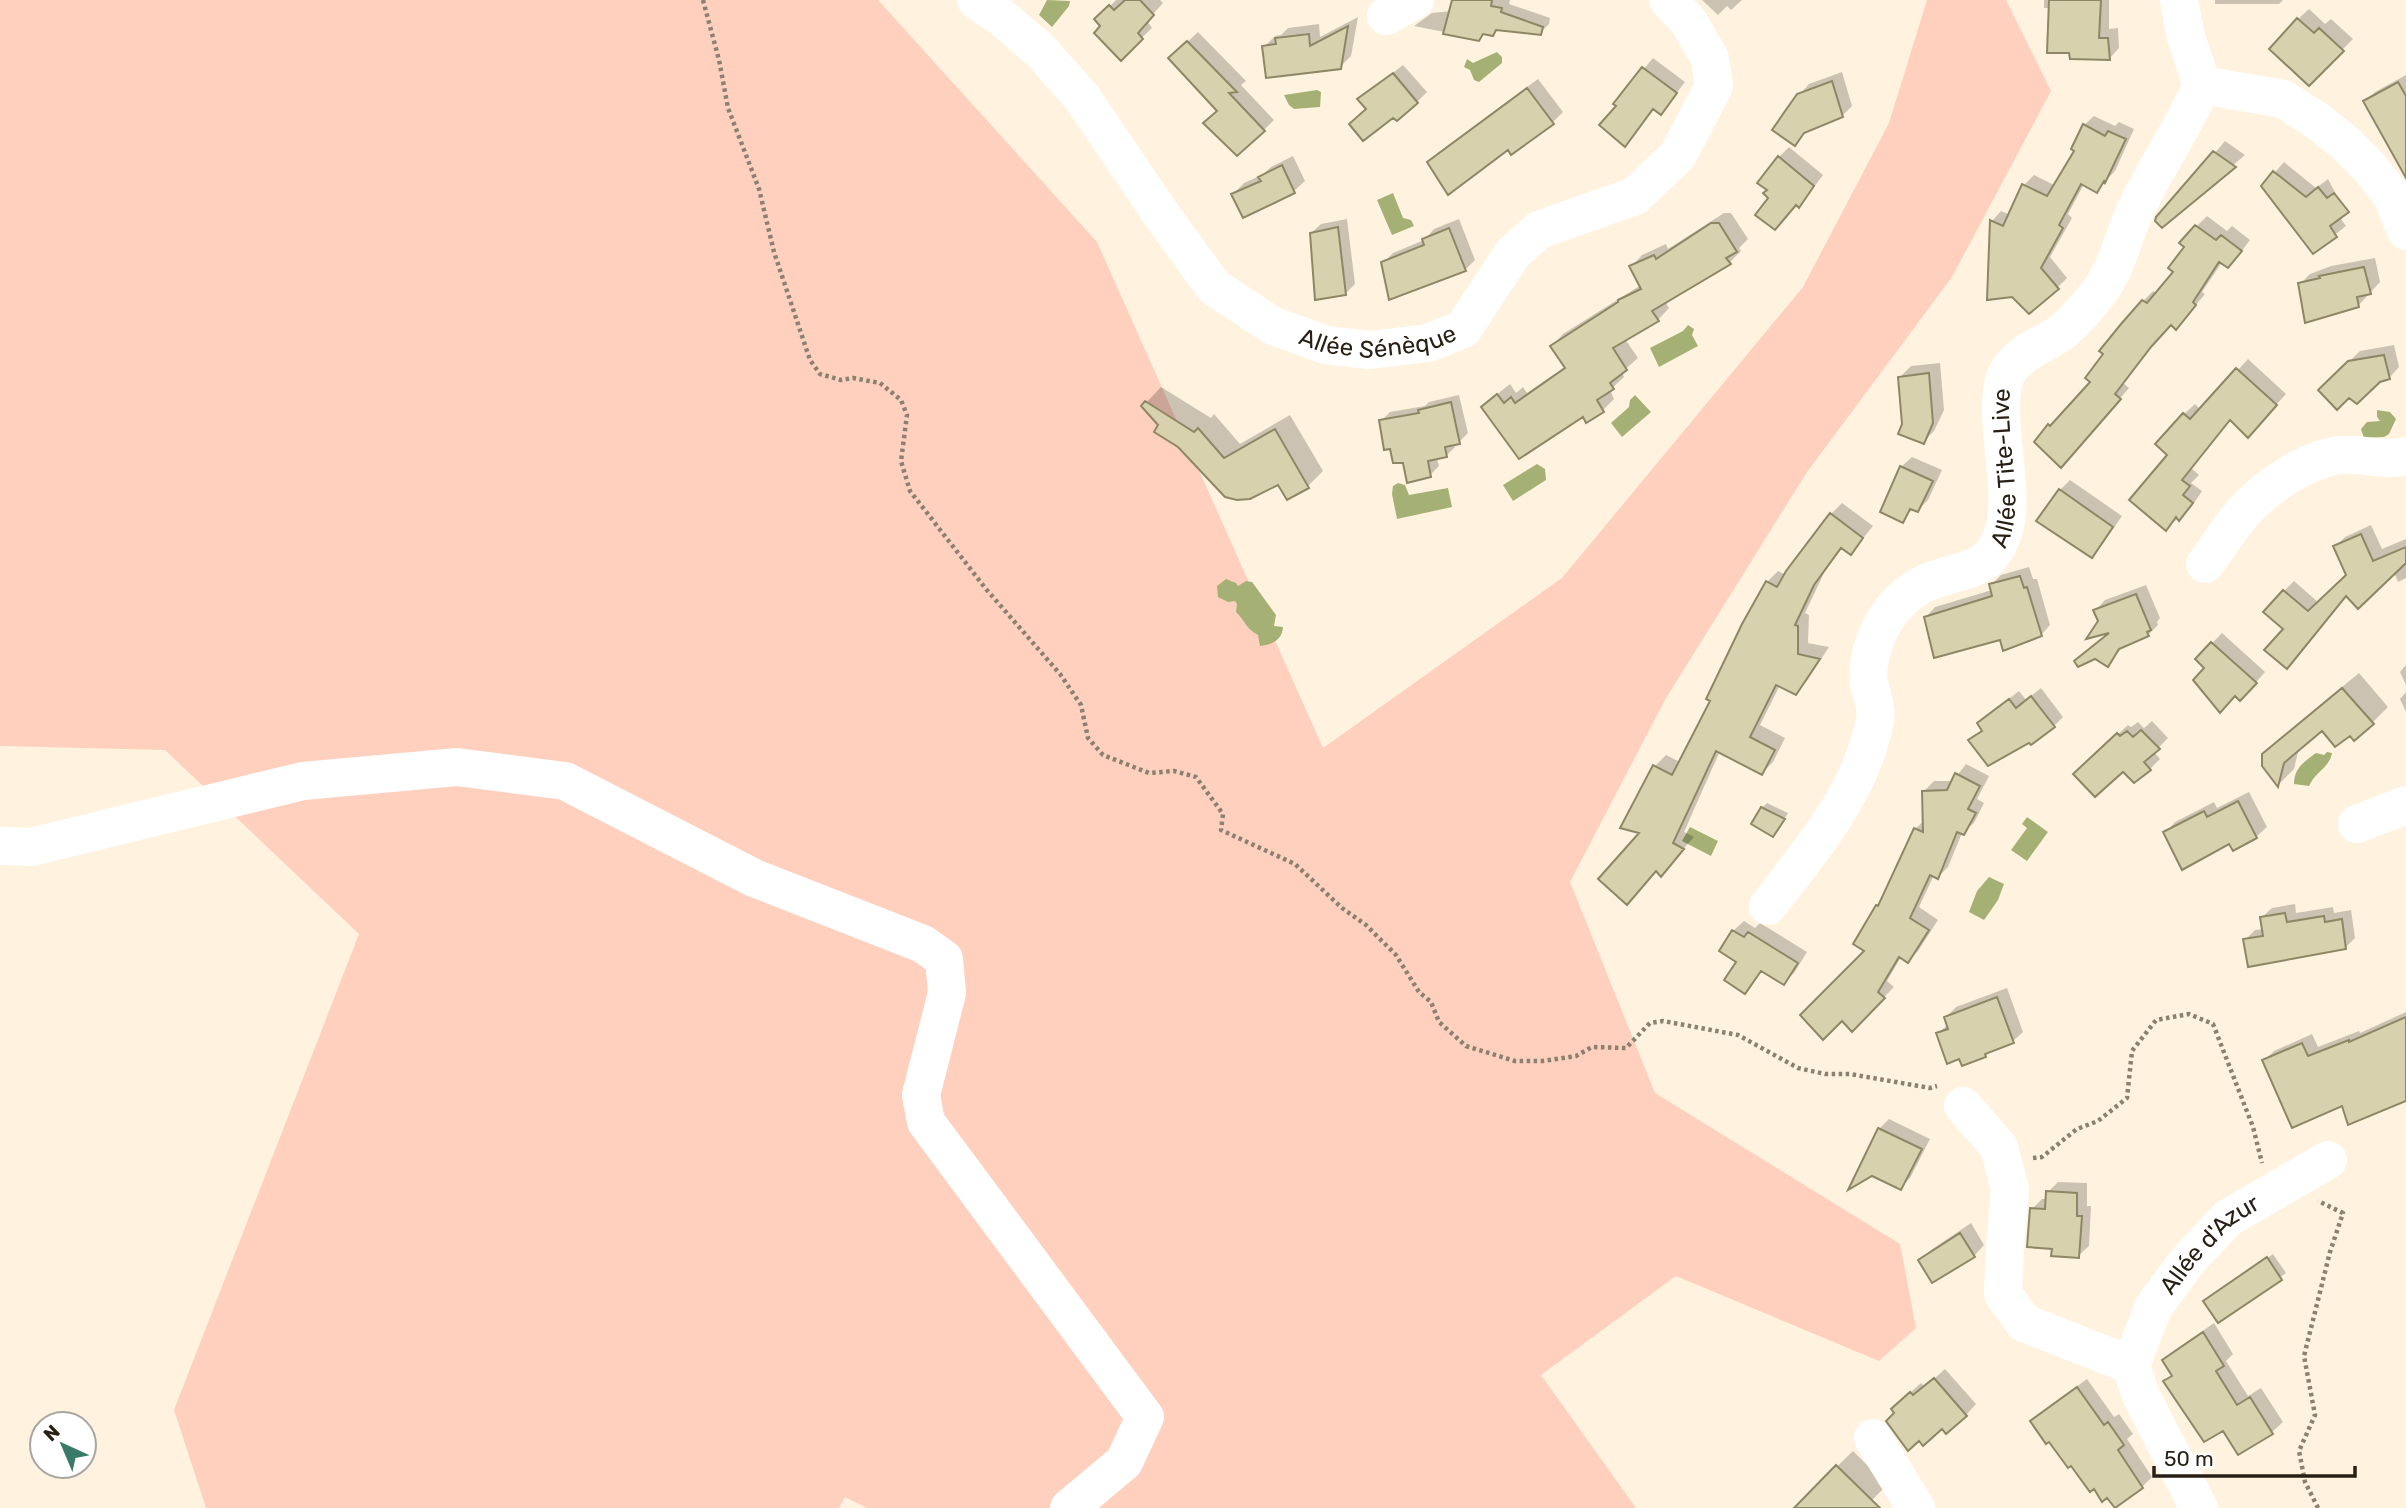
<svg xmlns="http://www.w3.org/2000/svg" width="2406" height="1508" font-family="Rubik,sans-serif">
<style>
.green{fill:#fed0bd}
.water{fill:#a4b074}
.shadow{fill:#0003}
.building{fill:#d7d1ad;stroke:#8d8765;stroke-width:2}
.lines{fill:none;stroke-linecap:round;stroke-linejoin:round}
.path{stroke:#8a8171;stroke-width:4.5;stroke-dasharray:3.5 3.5;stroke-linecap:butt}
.minor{stroke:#fff;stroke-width:38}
.labels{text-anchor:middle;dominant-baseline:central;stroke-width:6;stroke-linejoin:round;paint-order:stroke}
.street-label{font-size:24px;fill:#282014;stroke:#fff}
</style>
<rect width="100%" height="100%" fill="#fff3df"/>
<path class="green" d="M0 0H878L1097 242 1323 748 1562 578 1803 287 1889 123 1927 0H2006L2051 91 1952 277 1807 472 1666 698 1570 882 1655 1093 1900 1244 1916 1328 1879 1361 1676 1276 1541 1375 1636 1508H867L845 1497 839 1508H206L174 1410 359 934 165 750 0 746Z"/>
<path class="water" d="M1047 0 1070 1 1069 6 1052 27 1039 15Z
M1497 52 1502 57V63L1479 82 1474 80 1470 70 1464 67 1467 59 1473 63Z
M1317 90 1321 92 1320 107 1294 109 1289 105 1284 95Z
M1393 193 1403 218 1411 220 1414 226 1392 235 1377 200Z
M1688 325 1694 329 1692 335 1698 346 1659 367 1650 348 1683 331Z
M1635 395 1651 412 1622 437 1611 423 1629 407 1630 400Z
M2377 410 2390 412 2396 419 2389 434 2384 437 2364 438 2361 429 2367 422 2380 421 2377 417Z
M1537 464 1545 469 1546 480 1513 501 1503 485Z
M1398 483 1405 485 1409 495 1448 488 1452 507 1397 519 1392 494 1393 486Z
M1226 579 1236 583 1238 586 1246 581 1252 582 1255 586 1276 615 1274 626 1283 627C1282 640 1272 645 1260 646L1258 635C1246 629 1244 619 1236 612L1237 604 1235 601 1228 602 1218 597 1217 586Z
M2327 752 2332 753C2330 767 2316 771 2309 786L2294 784C2294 768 2304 762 2316 753L2324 755Z
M2027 817 2048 832 2027 861 2011 850 2027 828 2022 824Z
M1690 827 1718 841 1711 856 1682 841Z
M1989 877 2004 884 1998 900 1984 920 1969 912 1977 891Z"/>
<path class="shadow" d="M1116 0H1160L1163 3 1147 21 1152 28 1121 58 1097 19Z
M1454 0H1510L1509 4 1550 18 1549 24 1540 33 1497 29 1486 32 1479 39 1414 26 1432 13 1451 11Z
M1702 0H1742L1731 10 1727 6 1718 15Z
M2044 0H2109V29L2118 28 2119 48 2109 59 2051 8H2044Z
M2215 0H2283L2279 4H2215Z
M2309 9 2325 24 2331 19 2353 39 2309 83 2298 19Z
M1358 17 1351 56 1340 67 1264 47 1275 36 1281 35 1288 28 1319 24 1320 37Z
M1198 32 1246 81 1241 85 1274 120 1264 130 1218 111 1181 48Z
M1653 58 1685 82 1661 113 1655 108 1625 145 1619 106 1615 104Z
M1403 65 1427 92 1417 102 1368 109 1360 99Z
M1842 72 1852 106 1842 116 1807 130 1795 143 1799 95 1809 84Z
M2406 75V130L2365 102 2375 92Z
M1538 79 1563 112 1553 122 1512 152 1508 148 1429 162 1439 152Z
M2094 116 2115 126 2119 122 2134 129 2115 171 2096 191 2084 184 2068 214 2072 218 2050 257 2067 278 2057 288 1992 221 2001 211 2010 215 2024 185 2034 175 2056 186 2076 151 2084 125Z
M2225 141 2245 155 2162 226 2157 221Z
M1789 147 1823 175 1808 195 1798 205 1797 204 1775 228 1769 189 1779 157Z
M1293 156 1305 181 1294 191 1233 194 1244 183 1262 175 1271 167Z
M2284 162 2316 188 2328 179 2345 211 2339 216 2346 226 2313 252 2263 186Z
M1724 213H1731L1748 239 1739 248 1741 251 1730 262 1665 302 1669 308 1658 320 1625 339 1638 358 1622 372 1624 377 1610 390 1614 399 1602 411 1583 415 1519 457 1495 396 1510 384 1516 393 1523 387 1527 393 1566 366 1552 346 1563 334 1641 285 1631 267 1642 255 1666 244 1668 249Z
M2207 216 2227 231 2232 226 2250 240 2238 256 2222 262 2202 292 2205 294 2186 317 2176 327 2172 323 2161 335 2123 383 2129 388 2071 456 2036 442 2049 425 2061 416 2092 382 2143 301 2153 291 2157 294 2176 271 2186 247 2181 242Z
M1347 219 1355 284 1345 294 1311 233 1321 224Z
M1459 219 1475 260 1465 270 1383 263 1393 253 1424 240 1434 229Z
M2375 258 2380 282 2358 306 2300 284 2310 274 2331 266Z
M2394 345 2399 367 2389 378 2379 380 2349 395 2320 390 2360 351Z
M2248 359 2286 394 2258 425 2231 419 2191 468 2199 475 2191 483 2202 491 2190 509 2166 528 2169 455 2184 414 2195 404 2201 410Z
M1940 363 1944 410 1934 431 1923 442 1904 424 1900 377 1911 366Z
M1161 387 1211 418 1214 414 1240 444 1290 415 1323 471 1308 486 1279 482 1179 445 1143 406Z
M1459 395 1468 433 1459 442 1454 443 1455 447 1446 456 1437 458 1439 466 1430 475 1405 461 1381 421 1390 412 1425 406 1429 402Z
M1912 457 1942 470 1928 500 1918 510 1914 508 1902 520 1901 467Z
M2070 480 2122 516 2102 545 2091 556 2060 490Z
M1842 503 1873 526 1851 553 1843 547 1825 571 1805 613 1809 615 1808 643 1829 647 1807 681 1795 693 1780 685 1760 725 1785 738 1773 762 1762 773 1720 751 1684 832 1694 837 1661 874 1642 832 1655 766 1666 755 1680 762 1713 700 1767 582 1778 571 1786 575 1831 514Z
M2371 525 2382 549 2406 539V578L2398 582 2394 572 2347 595 2285 629 2284 591 2294 581 2319 603 2348 575 2335 547 2345 537Z
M2029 567 2033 579H2037L2050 625 2041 635 2001 638 1926 617 1935 607 1992 590 1991 585 2001 575Z
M2146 585 2160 618 2157 622 2158 625 2148 635 2124 645 2108 665 2113 630 2100 621 2095 611 2105 600Z
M2222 633 2265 672 2250 689 2236 694 2197 659Z
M2406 665V685L2400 672Z
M2359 673 2388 707 2372 723 2350 733 2322 729 2299 748 2294 769 2278 785 2264 754 2280 738Z
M2041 688 2063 717 2054 726 1971 741 1983 729 1979 723 1989 714 2019 691 2026 700Z
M2406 692V712L2400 699Z
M2152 721 2168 738 2154 752 2160 759 2150 769H2123L2085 764 2128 725 2131 727 2138 722 2144 728Z
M1966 764 1989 776 1977 799 1984 803 1974 823 1962 833 1948 867 1938 877 1934 875 1919 907 1938 920 1918 951 1908 961 1901 957 1887 981 1894 987 1852 1030 1878 906 1883 901 1915 829 1925 820 1924 791 1934 781H1953Z
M2249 792 2267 827 2256 837 2165 833 2175 822 2214 802 2217 808Z
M1767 803 1788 813 1778 829 1762 808Z
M2295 904 2296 913 2333 907 2334 913 2351 910 2355 938 2345 948 2245 940 2255 930 2264 929 2262 917 2272 908Z
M1744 921 1755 928 1760 923 1807 952 1794 973 1783 983 1763 970 1745 992 1733 931Z
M2007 988 2023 1032 2013 1041 1992 1049 1985 1056 1960 1057 1938 1034 1948 1024 1946 1017 1956 1007Z
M2406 1012V1095L2343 1104 2264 1061 2274 1051 2312 1034 2318 1047 2359 1031 2360 1033Z
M1889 1119 1930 1139 1910 1178 1900 1188 1879 1129Z
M2058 1182 2087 1183V1206H2091L2089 1246 2078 1256 2054 1247 2032 1209 2042 1199H2048V1192Z
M1971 1223 1984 1245 1974 1256 1920 1261 1931 1250Z
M2273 1254 2286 1273 2219 1320 2211 1297Z
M2214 1323 2233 1354 2226 1361 2248 1396 2261 1388 2283 1422 2272 1432 2238 1452 2223 1428 2166 1381 2173 1374 2164 1361 2175 1350Z
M1945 1369 1976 1404 1966 1415 1946 1432 1942 1427 1896 1412 1903 1399 1921 1383 1925 1387Z
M2087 1379 2114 1417 2119 1414 2133 1434 2127 1439 2152 1477 2142 1487 2108 1496 2094 1487 2032 1421 2042 1412Z
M1853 1451 1887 1485 1864 1508H1794Z"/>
<path class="building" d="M1125 0H1140L1154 15 1138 33 1143 39 1121 61 1094 33 1100 26 1094 19 1109 5 1114 10Z
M1452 0H1492L1491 6 1502 8 1501 12 1543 27 1541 35 1496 30 1493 36 1483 34 1479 41 1443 34Z
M2049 0H2101L2099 38H2108L2110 60 2070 59 2069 53H2047Z
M2297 18 2314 33 2319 28 2344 51 2309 86 2269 49Z
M1348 26 1341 69 1266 78 1262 46 1276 44 1275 38 1309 34 1310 46Z
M1187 41 1237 92 1229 93 1265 131 1237 156 1203 123 1217 111 1168 58Z
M1642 67 1677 93 1661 115 1653 109 1625 147 1599 125 1616 106 1613 104Z
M1393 73 1418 103 1397 121 1393 118 1363 141 1349 124 1366 109 1357 99Z
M1832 81 1843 117 1804 133 1795 146 1772 130 1797 94Z
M2398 82 2406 96V178L2363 101Z
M1527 88 1554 124 1511 155 1508 150 1448 195 1427 162Z
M2083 124 2105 136 2108 131 2126 139 2105 183 2104 181 2097 193 2081 184 2059 225 2063 228 2041 268 2059 289 2029 314 2012 297 1987 300 1990 220 2003 226 2022 184 2047 196 2074 151 2071 149Z
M2213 151 2236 167 2162 228 2155 221 2156 217Z
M1778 156 1814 186 1799 208 1796 205 1775 230 1755 215 1768 198 1763 193 1767 190 1757 183Z
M1282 165 1295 193 1243 218 1231 194 1261 181 1258 177Z
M2273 171 2306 197 2318 187 2327 198 2334 193 2349 212 2330 226 2337 237 2313 254 2261 186Z
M1711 223H1719L1737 252 1726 258 1731 264 1652 311 1659 321 1613 348 1627 370 1610 383 1614 389 1597 400 1604 412 1586 423 1583 417 1519 459 1481 407 1497 394 1504 403 1511 397 1515 403 1565 368 1550 346 1618 302V300L1641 289 1629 266 1654 255 1656 259Z
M2195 225 2216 240 2221 235 2242 251 2228 268 2219 262 2193 302 2196 305 2176 330 2171 325 2151 347 2115 394 2121 399 2061 468 2034 442 2048 424 2050 426 2090 382 2085 378 2103 354 2099 351 2121 324 2142 300 2147 303 2173 272 2168 268 2184 247 2179 243Z
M1338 227 1346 295 1315 300 1310 233Z
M1449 228 1466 271 1389 300 1381 262 1424 245 1422 239Z
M2364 267 2371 294 2357 297 2359 307 2305 323 2298 283 2320 278 2319 276Z
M2384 355 2390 379 2380 382 2357 404 2349 398 2337 410 2318 390 2348 361Z
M2236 368 2277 405 2248 438 2230 420 2182 480 2190 486 2183 495 2193 503 2179 521 2176 517 2166 531 2129 500 2167 455 2155 444 2183 413 2190 419Z
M1929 373 1933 423 1924 444 1898 434 1902 424 1898 377Z
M1145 401 1194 432 1198 428 1224 458 1275 429 1309 488 1287 500 1278 485 1250 499 1237 500 1225 497 1178 447 1154 432 1158 425 1141 406Z
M1451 402 1460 444 1445 447 1447 457 1428 461 1431 477 1407 483 1403 463H1393L1390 449 1384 450 1379 420 1419 413 1418 410Z
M1900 466 1933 481 1918 512 1910 509 1903 523 1880 512Z
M2059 489 2113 527 2092 558 2036 521Z
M1830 513 1863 538 1851 555 1841 548 1814 585 1795 625 1798 626V654L1820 659 1796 695 1776 685 1750 737 1775 750 1762 775 1716 751 1673 843 1684 849 1661 877 1656 871 1627 905 1598 879 1639 833 1620 828 1653 765 1672 775 1710 701 1706 699 1742 624 1766 581 1777 587 1786 571Z
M2361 534 2373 561 2406 547V563L2358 609 2346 596 2287 669 2264 650 2283 629 2263 612 2283 590 2308 611 2346 575 2333 546Z
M2020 576 2024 588 2027 587 2042 636 2003 651 2000 640 1934 658 1924 617 1992 596 1989 584Z
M2136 594 2151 630 2147 632 2149 636 2119 649 2108 667 2095 659 2078 667 2074 661 2109 633 2086 639 2098 621 2093 610Z
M2211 642 2257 683 2240 701 2235 696 2220 713 2193 680 2204 668 2195 659Z
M2342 688 2374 724 2354 741 2350 736 2335 747 2322 731 2284 763 2278 787 2262 766V754Z
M2031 696 2055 727 2031 745 2029 743 1988 766 1968 740 1982 731 1977 723 2009 699 2016 708Z
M2141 730 2160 749 2144 762 2151 770 2134 783 2123 772 2095 797 2073 774 2117 733 2120 736 2127 731 2133 737Z
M1955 773 1980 786 1968 809 1976 813 1964 835 1957 832 1938 879 1930 875 1910 918 1929 930 1908 963 1899 957 1878 992 1885 998 1852 1032 1842 1021 1823 1040 1800 1015 1864 951 1853 944 1876 905 1878 906 1914 828 1923 832 1922 791 1947 790Z
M2238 801 2257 838 2233 851 2229 844 2182 870 2163 832 2204 811 2207 817Z
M1761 807 1785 819 1773 837 1751 824Z
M2285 913 2287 922 2324 916 2325 922 2342 919 2346 949 2248 967 2243 939 2263 936 2260 917Z
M1732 930 1744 937 1748 932 1798 963 1784 985 1761 971 1745 994 1724 980 1736 962 1719 951Z
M1997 997 2014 1043 1985 1054 1986 1057 1962 1066 1959 1059 1947 1064 1936 1033 1948 1029 1944 1017Z
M2406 1017V1101L2348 1125 2342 1106 2292 1128 2262 1060 2302 1043 2308 1056 2349 1040V1042Z
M1878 1128 1922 1149 1901 1190 1872 1176 1848 1190Z
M2046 1191 2077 1193V1216H2082L2079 1258 2051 1256 2052 1249 2027 1247 2030 1208 2045 1209Z
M1960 1233 1975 1257 1932 1283 1918 1260Z
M2267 1257 2282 1280 2218 1323 2203 1301Z
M2203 1332 2224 1366 2216 1371 2237 1405 2250 1397 2273 1434 2238 1455 2223 1431 2204 1442 2163 1381 2172 1376 2162 1360Z
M1934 1378 1967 1416 1946 1434 1942 1429 1923 1446 1919 1441 1908 1451 1886 1421 1894 1413 1891 1409 1910 1392 1913 1395Z
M2077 1387 2104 1425 2108 1422 2124 1445 2118 1450 2143 1488 2115 1508 2107 1498 2102 1502 2094 1489 2090 1492 2071 1466 2068 1468 2049 1442 2046 1444 2030 1421Z
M1836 1465 1880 1508H1794Z"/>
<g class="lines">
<path class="path" d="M703 0 719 60 728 108 759 189 774 252 810 360 820 374 841 380 853 378 880 383 901 400 907 415 901 461 910 491 986 589 1060 674 1081 705 1088 738 1103 755 1149 773 1174 771 1196 777 1223 814 1221 830 1295 864 1342 908 1366 925 1396 955 1419 992 1431 1002 1439 1022 1466 1046 1515 1061H1543L1576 1056 1592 1047 1626 1048 1650 1023 1663 1021 1738 1035 1798 1068 1825 1074H1850L1930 1088 1937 1086
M2033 1158 2042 1157 2077 1129 2098 1121 2127 1098 2132 1051 2156 1020 2189 1014 2213 1024 2253 1127 2262 1163
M2318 1508 2305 1482 2299 1451 2315 1415 2304 1356 2330 1252 2343 1213 2318 1201"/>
<g class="minor">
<path id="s1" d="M976 0 1001 17 1041 51 1083 99 1163 217 1214 287 1273 326 1326 345 1370 350 1428 343 1463 329 1513 253 1539 230 1635 196 1678 155 1714 86 1710 59 1689 22 1668 0"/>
<path d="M1386 16 1415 0"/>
<path d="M2202 85 2283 99 2316 120 2345 143 2370 168 2392 196 2406 231"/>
<path d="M2205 564C2220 545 2234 520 2251 504 2274 482 2310 458 2341 455 2365 453 2383 462 2406 456"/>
<path d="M2357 824 2406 805"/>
<path d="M0 846 31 847 303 781 457 767 565 781 754 878 923 944 944 959 947 993 921 1095 926 1122 1145 1417 1124 1462 1069 1508"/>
<path id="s2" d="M1768 906C1806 857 1854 800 1870 740 1873 730 1877 718 1875 708 1874 698 1869 688 1868 677 1868 658 1876 633 1887 617 1898 601 1912 588 1931 581 1966 567 1990 574 2004 530 2017 487 1987 400 2010 368 2023 351 2045 344 2062 332 2075 321 2091 303 2101 289 2118 265 2123 237 2135 211 2155 168 2183 129 2202 85L2186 37 2179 0"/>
<path d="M1963 1106 1999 1147 2010 1189 2005 1248 2003 1294 2024 1323 2131 1365 2141 1396 2199 1508"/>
<path id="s3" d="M2131 1365 2154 1306 2190 1258 2228 1218 2328 1160"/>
<path d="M1873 1438 1916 1508"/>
</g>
</g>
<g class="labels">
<g class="street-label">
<text stroke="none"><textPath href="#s1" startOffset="555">Allée Sénèque</textPath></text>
<text stroke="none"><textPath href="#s2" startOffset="539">Allée Tite-Live</textPath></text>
<text stroke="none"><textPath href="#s3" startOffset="147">Allée d'Azur</textPath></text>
</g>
</g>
<g transform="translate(63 1445) rotate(316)"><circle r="33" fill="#ffffff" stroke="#a9a6a1" stroke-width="2"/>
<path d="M0-5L12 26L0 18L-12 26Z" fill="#3a7a68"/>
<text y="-10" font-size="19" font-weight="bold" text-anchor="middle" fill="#282014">N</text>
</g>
<path d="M2154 1466v10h201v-10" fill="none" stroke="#282014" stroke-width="3.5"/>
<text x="2164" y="1466" font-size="21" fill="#282014" stroke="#ffffff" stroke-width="5" paint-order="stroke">50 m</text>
</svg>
